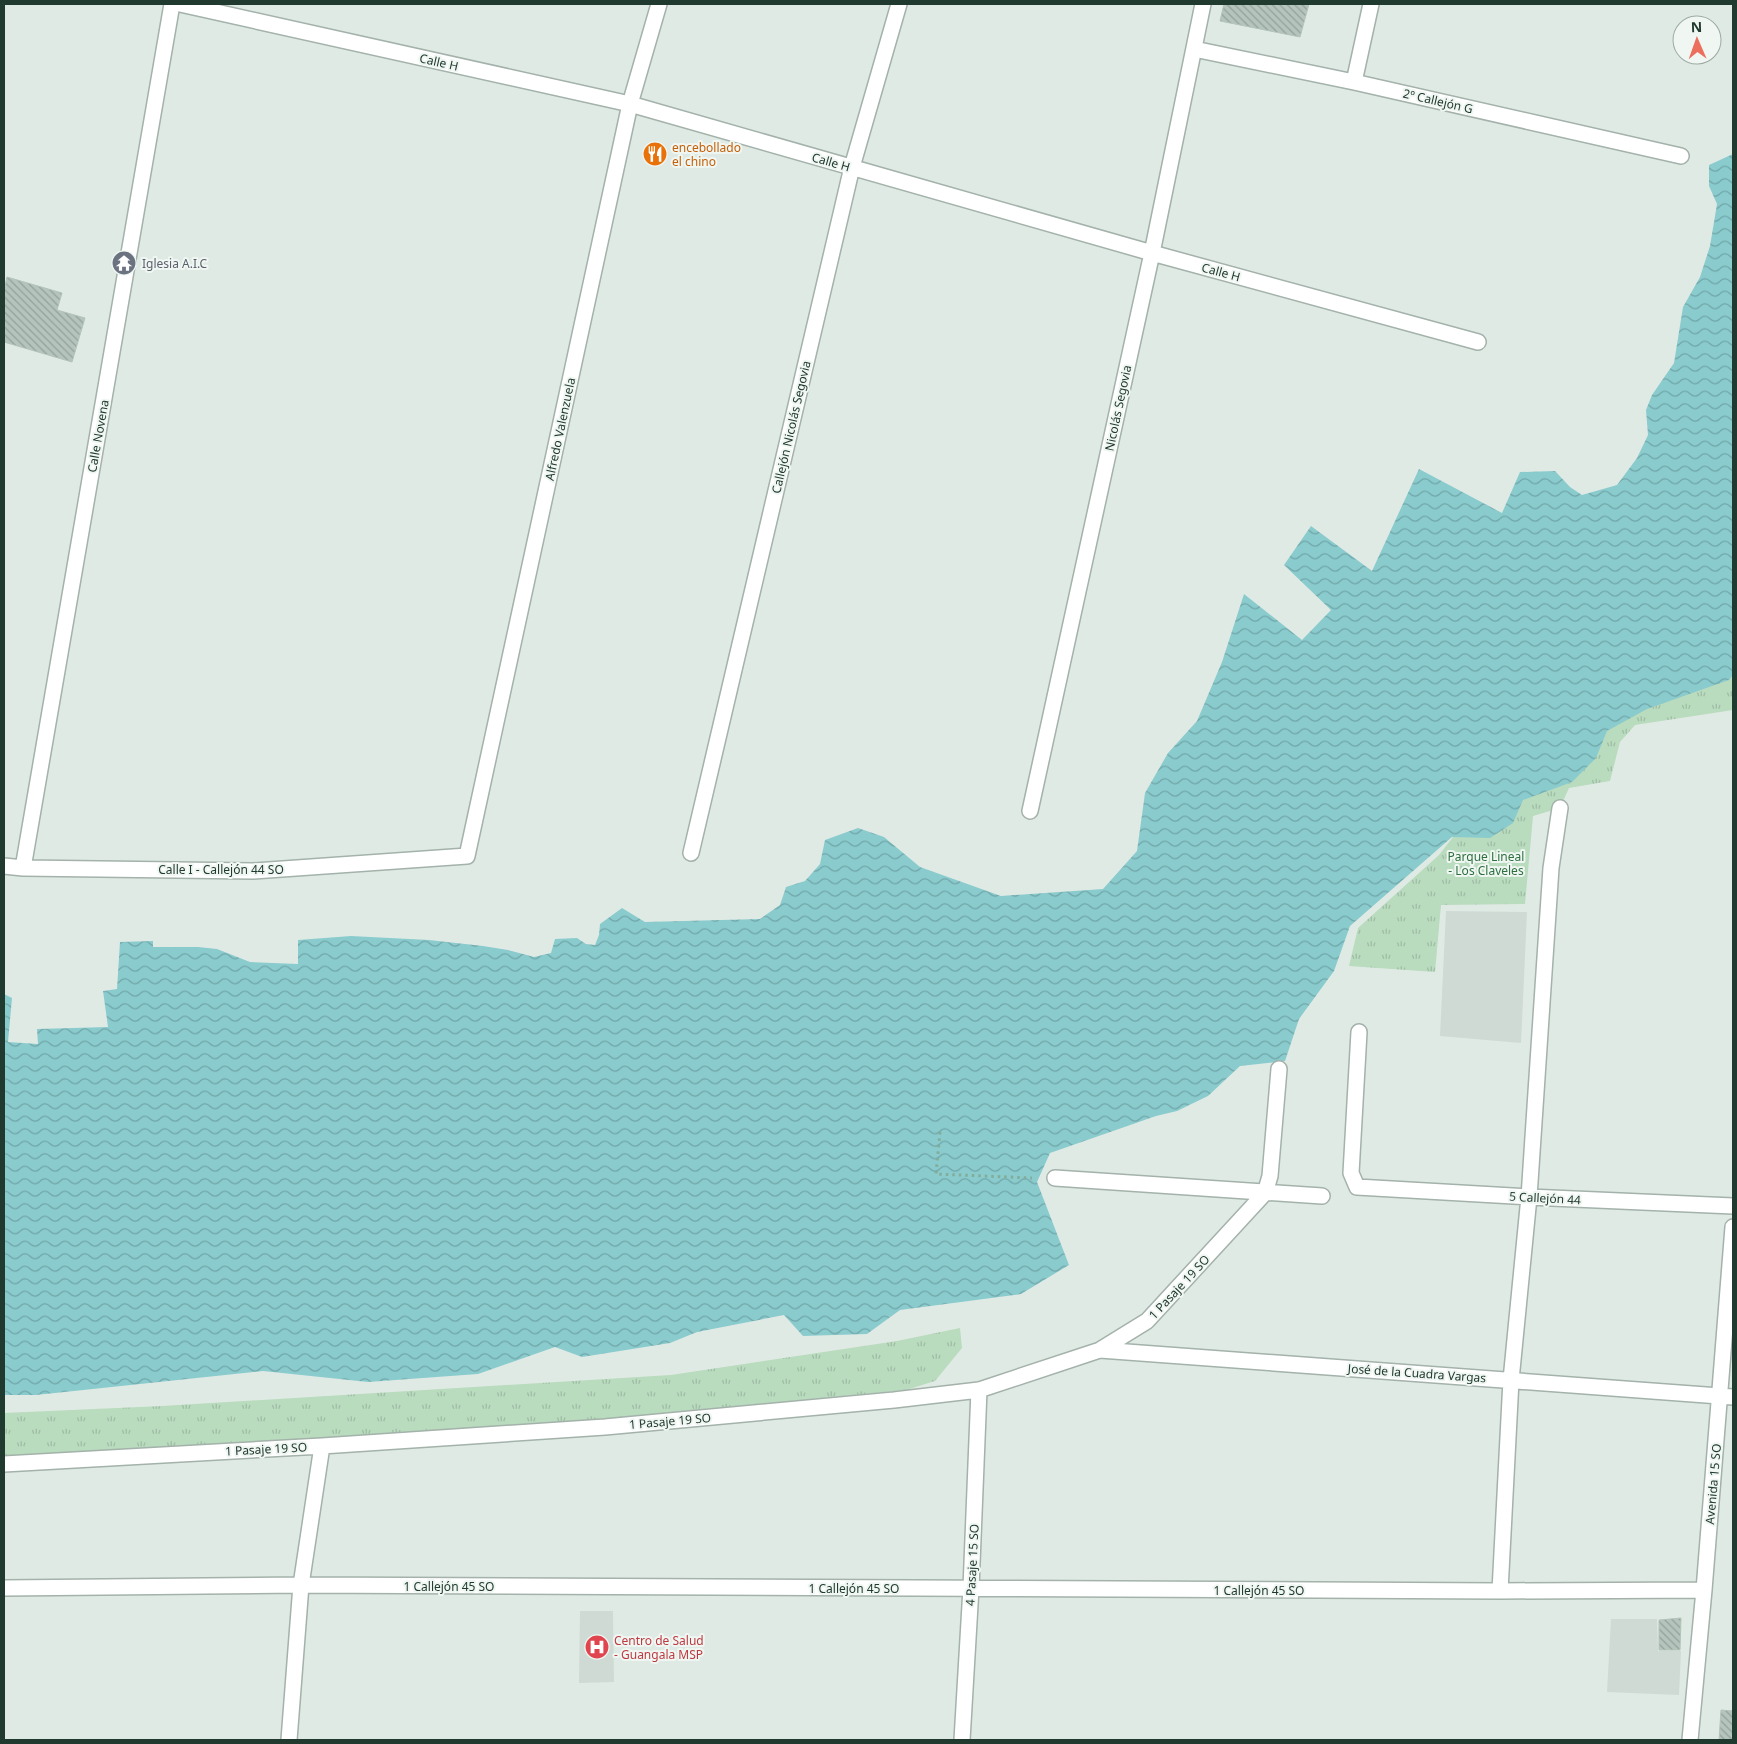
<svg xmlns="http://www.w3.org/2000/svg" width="1737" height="1744" font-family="'Noto Sans',sans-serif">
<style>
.built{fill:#cedad3}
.park{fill:url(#park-tufts)}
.water{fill:url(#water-waves)}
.building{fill:url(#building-back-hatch);stroke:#b3c4ba}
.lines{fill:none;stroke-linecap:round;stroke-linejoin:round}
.minor-casing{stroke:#a3b2aa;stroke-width:18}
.path{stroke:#82ad9a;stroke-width:3;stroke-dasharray:2.5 4;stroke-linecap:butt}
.minor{stroke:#fff;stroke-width:15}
.labels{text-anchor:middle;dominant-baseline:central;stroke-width:4;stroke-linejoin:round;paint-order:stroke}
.street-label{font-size:12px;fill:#213a30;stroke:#f0f7f3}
.food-label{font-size:12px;fill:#c56008;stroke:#f0f7f3;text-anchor:start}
.worship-label{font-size:12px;fill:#5b616d;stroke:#f0f7f3;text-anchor:start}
.park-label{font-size:12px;fill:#2d6f3f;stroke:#f0f7f3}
.health-label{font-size:12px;fill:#be3a42;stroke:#f0f7f3;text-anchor:start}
</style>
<defs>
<pattern id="park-tufts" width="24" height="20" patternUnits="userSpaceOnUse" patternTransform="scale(1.25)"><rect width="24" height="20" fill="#b9dbbe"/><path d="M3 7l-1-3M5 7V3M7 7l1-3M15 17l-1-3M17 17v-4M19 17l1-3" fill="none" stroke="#9fbda4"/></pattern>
<pattern id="water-waves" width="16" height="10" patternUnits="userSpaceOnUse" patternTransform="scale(1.25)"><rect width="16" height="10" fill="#8acbce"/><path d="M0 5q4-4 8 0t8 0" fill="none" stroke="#70a6a8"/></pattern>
<pattern id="building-back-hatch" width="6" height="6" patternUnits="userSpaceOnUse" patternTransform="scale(1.25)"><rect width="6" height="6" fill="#b5c5bd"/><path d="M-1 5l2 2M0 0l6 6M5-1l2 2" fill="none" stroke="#93a19a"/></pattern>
</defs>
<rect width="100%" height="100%" fill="#e0eae4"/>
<path class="built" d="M1446 911 1527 912 1521 1043 1440 1036Z
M580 1611H613L614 1682 579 1683Z
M1611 1619H1657L1658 1651H1681L1679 1695 1607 1692Z"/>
<path class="park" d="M1733 638V710L1635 725 1620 742 1610 781 1569 788 1560 808 1533 816 1525 904 1441 905 1435 972 1349 966 1358 928 1439 855 1467 819Z
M960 1328 962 1348 935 1381 906 1390 601 1419 283 1442 4 1456V1413L162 1406 671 1375 897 1341Z"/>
<path class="water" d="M1733 154V675L1729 680 1647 709 1607 731 1596 758 1572 782 1523 800 1513 823 1490 838 1452 837 1350 926 1334 971 1299 1019 1285 1061 1240 1066 1208 1096 1177 1111 1156 1116 1050 1153 1037 1182 1069 1265 1021 1294 900 1310 867 1334 803 1336 784 1315 697 1332 670 1343 582 1357 555 1347 478 1374 368 1382 263 1371 36 1395H4V994L12 998 8 1042 38 1044 37 1029 108 1027 103 991 117 989 120 942 153 941V947H198L217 949 250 962 298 964V940L351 936 429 940 483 946 508 950 534 957 551 953 555 939 577 938 586 944 595 945 599 935 600 924 622 908 645 922 760 919 780 905 786 887 805 881 820 864 825 840 858 828 884 837 920 867 1001 896 1103 889 1137 851 1145 793 1168 753 1197 721 1222 662 1244 594 1302 640 1331 610 1284 565 1311 526 1372 571 1419 469 1502 513 1520 472 1555 471 1570 487 1582 495 1617 485 1637 458 1648 435 1646 410 1652 395 1674 363 1683 307 1700 277 1710 246 1717 204 1709 186V165Z"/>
<path class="building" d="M1224 4H1309L1300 37 1220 21Z
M7 277 62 293 57 310 85 318 72 362 4 342V290Z
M1681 1618 1680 1650H1659V1620Z
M1721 1710 1733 1711V1740H1719Z"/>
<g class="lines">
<defs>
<path id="minor" d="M180 4 630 104 1152 253 1478 342
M1194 49 1354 82 1681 156
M1354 82 1371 4
M1030 811 1152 253 1203 4
M691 853 852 167 899 4
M4 866 23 868 253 871 467 856 630 104 659 4
M23 868 172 4
M1359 1032 1351 1173 1357 1187 1529 1197 1733 1206
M1055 1178 1322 1196
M1100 1350 1733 1397
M4 1464 322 1446 605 1427 894 1400 979 1390 1100 1350 1147 1321 1265 1193 1270 1176 1279 1069
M4 1588 301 1585 1500 1591 1704 1590
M1500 1591 1511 1380 1529 1197 1551 868 1560 808
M289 1740 301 1585 322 1446
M962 1740 971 1588 979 1390
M1690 1740 1704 1590 1733 1227"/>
</defs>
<use href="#minor" class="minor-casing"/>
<path class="path" d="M940 1132 936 1174 1032 1178"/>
<use href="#minor" class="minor"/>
</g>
<defs>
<symbol id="restaurant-disc" viewBox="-11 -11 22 22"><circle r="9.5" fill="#e8710a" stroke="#f0f7f3"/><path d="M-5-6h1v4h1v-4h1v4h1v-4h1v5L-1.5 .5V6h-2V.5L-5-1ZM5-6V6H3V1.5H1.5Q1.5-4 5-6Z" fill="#fff"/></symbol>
<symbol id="temple-disc" viewBox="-11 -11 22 22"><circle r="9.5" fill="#6b7280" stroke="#f0f7f3"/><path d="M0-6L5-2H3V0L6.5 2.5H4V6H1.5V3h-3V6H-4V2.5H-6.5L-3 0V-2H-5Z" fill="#fff"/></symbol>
<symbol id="hospital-disc" viewBox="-11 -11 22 22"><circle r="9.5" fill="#e0444e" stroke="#f0f7f3"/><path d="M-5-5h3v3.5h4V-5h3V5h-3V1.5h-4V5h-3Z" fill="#fff"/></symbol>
</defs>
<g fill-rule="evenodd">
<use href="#restaurant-disc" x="641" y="140" width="28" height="28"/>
<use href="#temple-disc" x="110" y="249" width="28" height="28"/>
<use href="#hospital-disc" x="583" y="1633" width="28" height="28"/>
</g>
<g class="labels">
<g class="street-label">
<text transform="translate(439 62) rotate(13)">Calle H</text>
<text transform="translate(1438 101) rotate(13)">2º Callejón G</text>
<text transform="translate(831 162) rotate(16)">Calle H</text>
<text transform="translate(1221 272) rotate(15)">Calle H</text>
<text transform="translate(1118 408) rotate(-78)">Nicolás Segovia</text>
<text transform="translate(791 427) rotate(-77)">Callejón Nicolás Segovia</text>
<text transform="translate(560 429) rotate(-78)">Alfredo Valenzuela</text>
<text transform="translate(98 436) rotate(-80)">Calle Novena</text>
<text x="221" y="869">Calle I - Callejón 44 SO</text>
<text transform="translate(1545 1198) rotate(3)">5 Callejón 44</text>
<text transform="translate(1179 1287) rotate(-47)">1 Pasaje 19 SO</text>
<text transform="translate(1417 1373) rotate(4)">José de la Cuadra Vargas</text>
<text transform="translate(670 1421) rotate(-5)">1 Pasaje 19 SO</text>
<text transform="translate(266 1449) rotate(-3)">1 Pasaje 19 SO</text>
<text transform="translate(1713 1484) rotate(-85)">Avenida 15 SO</text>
<text transform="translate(972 1565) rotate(-87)">4 Pasaje 15 SO</text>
<text x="449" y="1586">1 Callejón 45 SO</text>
<text x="854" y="1588">1 Callejón 45 SO</text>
<text x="1259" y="1590">1 Callejón 45 SO</text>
</g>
<g class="food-label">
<text x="672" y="147">encebollado<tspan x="672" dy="14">el chino</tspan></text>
</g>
<g class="worship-label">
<text x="142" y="263">Iglesia A.I.C</text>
</g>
<g class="park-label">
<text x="1486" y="856">Parque Lineal<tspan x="1486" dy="14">- Los Claveles</tspan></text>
</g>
<g class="health-label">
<text x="614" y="1640">Centro de Salud<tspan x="614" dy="14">- Guangala MSP</tspan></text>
</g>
</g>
<rect width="1737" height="1744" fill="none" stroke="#213a30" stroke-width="10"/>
<g transform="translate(1697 40) rotate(358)"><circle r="24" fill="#f0f7f3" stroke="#9daba5"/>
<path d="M0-4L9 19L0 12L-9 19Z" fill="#ec6e5c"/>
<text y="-8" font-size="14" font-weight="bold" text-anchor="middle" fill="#213a30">N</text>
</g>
</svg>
